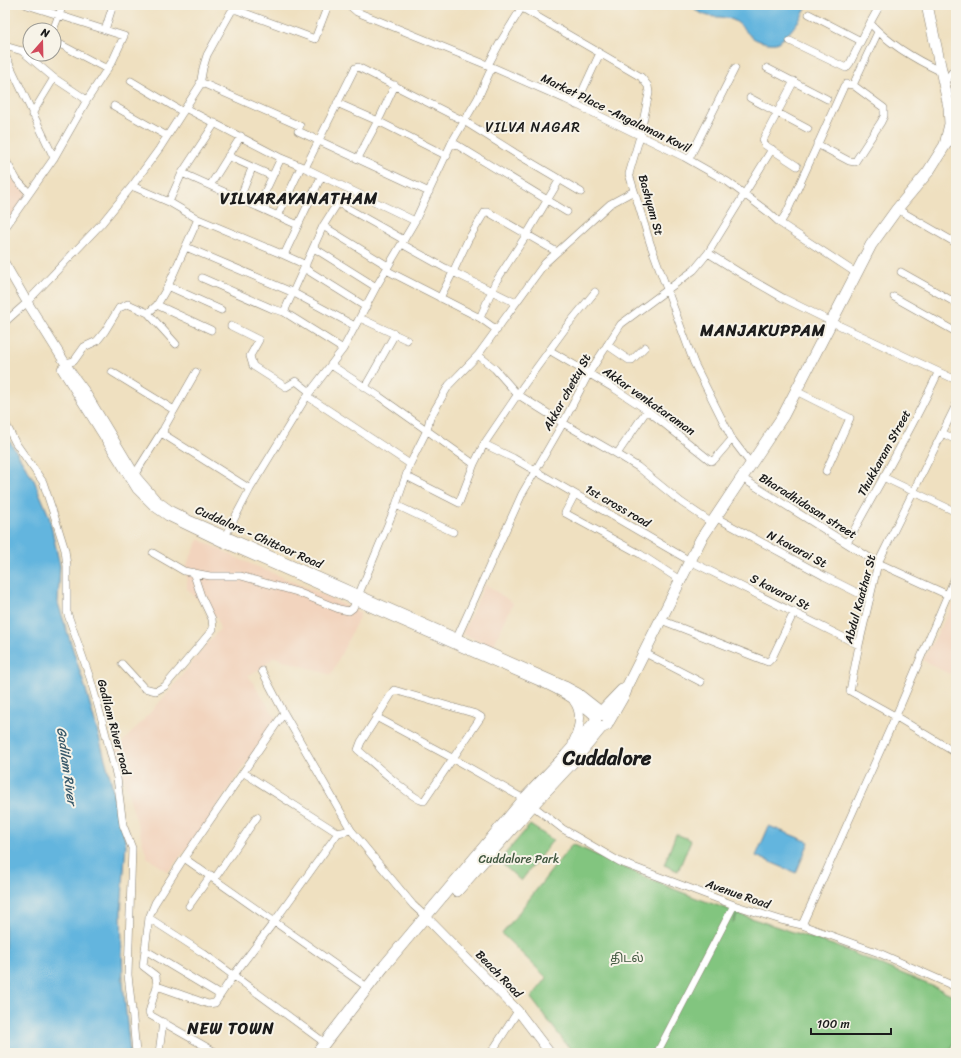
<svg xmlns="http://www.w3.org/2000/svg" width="961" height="1058" font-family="Sriracha,'Noto Sans Tamil',sans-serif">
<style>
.built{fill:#f2d4be}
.green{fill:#82c57f;stroke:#4f704e}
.water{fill:#63b5de;stroke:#40687d}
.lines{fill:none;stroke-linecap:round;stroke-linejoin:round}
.minor-casing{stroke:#867e6e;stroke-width:8}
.major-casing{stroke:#867e6e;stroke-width:10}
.highway-casing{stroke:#867e6e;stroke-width:12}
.minor{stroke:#fff;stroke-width:7}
.major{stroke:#fff;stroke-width:9}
.highway{stroke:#fff;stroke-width:11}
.labels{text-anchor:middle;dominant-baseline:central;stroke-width:4;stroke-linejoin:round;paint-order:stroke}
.street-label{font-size:12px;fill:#1c1c1c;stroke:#f7f3e8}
.park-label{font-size:12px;fill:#40573f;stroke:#f7f3e8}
.water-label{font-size:13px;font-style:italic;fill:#38596a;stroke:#f7f3e8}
.quarter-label{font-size:14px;letter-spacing:1px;fill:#1c1c1c;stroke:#f7f3e8}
.district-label{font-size:16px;font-weight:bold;letter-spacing:1px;fill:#1c1c1c;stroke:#f7f3e8}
.town-label{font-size:20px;font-weight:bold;fill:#1c1c1c;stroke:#f7f3e8}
</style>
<rect width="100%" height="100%" fill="#f7f3e8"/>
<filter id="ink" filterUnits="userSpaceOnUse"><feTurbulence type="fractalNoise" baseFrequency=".025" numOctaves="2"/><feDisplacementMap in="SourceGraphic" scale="8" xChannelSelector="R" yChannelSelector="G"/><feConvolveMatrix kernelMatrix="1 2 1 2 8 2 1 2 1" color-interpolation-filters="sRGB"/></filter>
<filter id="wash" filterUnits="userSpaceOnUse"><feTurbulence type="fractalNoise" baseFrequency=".012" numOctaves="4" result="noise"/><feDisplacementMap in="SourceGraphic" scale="16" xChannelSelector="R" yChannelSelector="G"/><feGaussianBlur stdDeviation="0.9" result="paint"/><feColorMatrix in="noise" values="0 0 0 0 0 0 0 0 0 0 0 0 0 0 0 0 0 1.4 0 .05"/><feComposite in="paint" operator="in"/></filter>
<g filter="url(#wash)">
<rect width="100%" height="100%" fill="#efe0c0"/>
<path class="built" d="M5 172 29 195 5 229Z
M199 539 239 559 315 591 361 613 331 675 274 657 262 668 248 675 276 718 204 826 168 872 147 857 120 766 113 753 167 694 204 647 220 629 217 618 187 589V564Z
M485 584 513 603 493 647 462 634Z
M956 599V669L949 674 923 660Z"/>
<path class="green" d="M530 825 553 840 521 881 499 861Z
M676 834 691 840 678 871 664 865Z
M572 844C627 868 680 895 738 912L733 923 738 914 836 946 956 996V1036L950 1053H573L531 998 547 978 502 934Z"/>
<path class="water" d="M694 5H808C802 17 788 38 776 43 771 44 760 42 755 39 747 35 743 26 735 21 719 13 711 22 695 9Z
M5 434 34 480 49 516 60 566 58 603 86 690 110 777 126 844 121 912 123 982 130 1053H5Z
M769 826 809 842 796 873 756 856Z"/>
</g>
<g filter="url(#ink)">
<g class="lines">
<defs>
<path id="minor" d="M349 5 357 12 492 67 565 99 684 157 728 182 768 212 780 223 856 273
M517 5 641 77 648 86 649 93 640 136 629 174 650 243 694 363 732 439 751 464
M880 5 870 23C889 44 916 60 942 72
M533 13 537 5
M809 14 861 41
M53 30 63 5
M105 30 113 5
M54 41 107 69
M790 41 846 68 850 63 870 23
M5 46 22 51 30 50
M22 51 54 78 87 100
M5 55 54 158
M488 65 501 41 522 7
M767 68 827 99
M131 81 183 112
M794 81 763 140 765 145 797 166
M200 82 300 126
M944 83 956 67
M750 98 808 129
M337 103 378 121 447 156
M576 105 600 53
M114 106 167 136
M185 108 281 158 305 168
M32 114 54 78
M298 131 429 192
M452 142 567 212
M817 144 849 161 855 162 881 122 884 116V108L853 85
M945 145 956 139
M228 156 272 176
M358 158 381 115 395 85
M5 159 17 180 29 193
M689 159 735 68
M182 173 298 225
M211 184 241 136
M132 186 169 202 198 219 168 286 157 305 148 313 176 344
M240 198 252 168
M169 202 182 173 215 123
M258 207 281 158
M897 209 956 243
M278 216 301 167
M198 219 284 255
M415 221 305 168 355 68 358 67 464 121 515 153 581 192
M780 223 787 212 844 86 846 84 853 85 878 32
M323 226 388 266
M5 228 54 158 87 100 113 60 124 36 27 5
M402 244 445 268 516 303
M186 247 294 293 355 326
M314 248 376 287
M708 253 745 276 783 298 832 322 956 380
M306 265 284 255 321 177
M304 268 366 307
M386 270 480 318 497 330
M901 272 956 303
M202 278 273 309 284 312 343 349
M168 286 221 310
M894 297 956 332
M440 298 453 272 468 240 485 212H488L557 252
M27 302 102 223 132 186 159 149 200 85 203 68 207 55 231 12 233 10H237L315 39 328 5
M157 305 211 330
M284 312 323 226 337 204H340L404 240
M360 318 407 340
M480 318 495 283 527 234 560 179
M5 322 23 306
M231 326 259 340 250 356 253 366 286 387 296 381 310 392
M607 345 629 360H632L645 347
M549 350 615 389 647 410 711 461 714 460 732 439
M478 355 495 369 517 394 563 423 617 454 638 467 681 502 712 523
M66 363 74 361 84 347 97 341 105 331 119 308 128 304 148 313
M331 365 380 397 474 464
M112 372 174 410
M196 372 164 428 163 434 250 489
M365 387 395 334
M796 391 850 418 826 471
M307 396 410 464
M956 405 878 563 859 645 850 691 895 716 956 753
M5 422 15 442 43 482 56 521 65 550 67 566V612L90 678 102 720 117 778 123 825 132 848 128 975 133 1019 136 1053
M942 433 956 440
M484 444 513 458 690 561 859 645
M617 454 647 410
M135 474 162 431
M406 476 459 503 474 464 484 444 524 385 567 326 595 292
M883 477 956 512
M742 478 878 563 948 595
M575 494 565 513 640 554 680 580
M396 505 453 532
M715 517 824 576 870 599
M223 540 250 489 307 396 343 349 376 287 415 221 452 142 478 98 492 67
M847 543C878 486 911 431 938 373
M153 553 184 571 210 576H241L297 592 339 609 349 611 353 608 396 505 410 464 427 430 430 418 449 385 478 355 545 263 610 204 634 191
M661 620 768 662 772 658 794 612
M455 642 522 494 563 423 589 373 621 324 694 270 708 253 772 149
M645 653 701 682
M122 664 144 688 156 691 165 686 213 629 212 619 201 596 193 572
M262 671 284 713 351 830 413 905 426 917
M394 690 476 714 481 717 424 801C414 801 369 759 358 750L361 742Z
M376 717 454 759 524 799 563 829 620 862 734 905 781 920 802 925 879 953 956 987
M244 773 338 833
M184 858 367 987
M215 878 257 817
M189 906 211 875
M149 918 203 953 325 1043
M802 925 898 711 956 575
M145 950 220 995
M157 986 208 1004 215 1003 233 976 274 922 338 833 351 830
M159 1053 163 1022
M217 1053 150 1015 149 1012 157 986 156 976 143 966 149 918 155 903 184 858 284 713
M491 1053 518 1011
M657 1053 734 905
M952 1053 956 1045"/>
<path id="major" d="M5 264 27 302 72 374 84 390 137 478 156 500 171 511 189 520 565 686 578 693 606 715
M62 369 137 489 155 507 168 516 222 542 539 681C561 691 578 700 596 717
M573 743C579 730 584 714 574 701
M426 917 518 1011 550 1053"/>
<path id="highway" d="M599 714 622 690
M609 721 625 693 627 687 701 539 783 416 871 245 897 209 928 172 945 145 950 124 949 107 927 5
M457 891 532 806 573 762 601 728
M317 1053 385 965 524 799 566 755 595 722 597 715 604 714 609 719 607 725 603 727 597 726 595 722"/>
</defs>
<use href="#minor" class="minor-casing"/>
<use href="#major" class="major-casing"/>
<use href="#highway" class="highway-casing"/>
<use href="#minor" class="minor"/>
<use href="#major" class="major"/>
<use href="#highway" class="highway"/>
</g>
</g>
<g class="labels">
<g class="street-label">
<text transform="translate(616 113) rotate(26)">Market Place -Angalaman Kovil</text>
<text transform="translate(651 205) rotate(74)">Bashyam St</text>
<text transform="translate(567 392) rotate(-61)">Akkar chetty St</text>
<text transform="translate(649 401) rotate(35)">Akkar venkataraman</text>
<text transform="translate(884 453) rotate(-61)">Thukkaram Street</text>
<text transform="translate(618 506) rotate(30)">1st cross road</text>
<text transform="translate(808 506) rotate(32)">Bharadhidasan street</text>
<text transform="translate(259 537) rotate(24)">Cuddalore - Chittoor Road</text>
<text transform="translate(797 549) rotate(28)">N kavarai St</text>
<text transform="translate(780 592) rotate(27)">S kavarai St</text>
<text transform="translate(860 599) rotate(-75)">Abdul Kaathar St</text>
<text transform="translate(114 727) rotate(75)">Gadilam River road</text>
<text transform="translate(738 894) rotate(19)">Avenue Road</text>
<text transform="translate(499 974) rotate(46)">Beach Road</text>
</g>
<g class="park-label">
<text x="519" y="859">Cuddalore Park</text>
<text x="627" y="958">திடல்</text>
</g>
<g class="water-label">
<text transform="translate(67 766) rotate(82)">Gadilam River</text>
</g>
<g class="quarter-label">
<text x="533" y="127">VILVA NAGAR</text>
</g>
<g class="district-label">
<text x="299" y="198">VILVARAYANATHAM</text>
<text x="763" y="330">MANJAKUPPAM</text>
<text x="231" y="1028">NEW TOWN</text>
</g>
<g class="town-label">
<text x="607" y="758">Cuddalore</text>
</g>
</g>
<rect width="961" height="1058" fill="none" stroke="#f7f3e8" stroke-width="20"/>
<g transform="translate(42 42) rotate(20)"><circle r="19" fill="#f7f3e8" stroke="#9f9d96"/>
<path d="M0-3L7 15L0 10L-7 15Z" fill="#d1495b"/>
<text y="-6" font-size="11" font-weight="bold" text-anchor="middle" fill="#1c1c1c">N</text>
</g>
<path d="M811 1028v6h80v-6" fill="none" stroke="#1c1c1c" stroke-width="2"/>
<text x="817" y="1028" font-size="12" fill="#1c1c1c" stroke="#f7f3e8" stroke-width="3" paint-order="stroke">100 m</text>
</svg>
